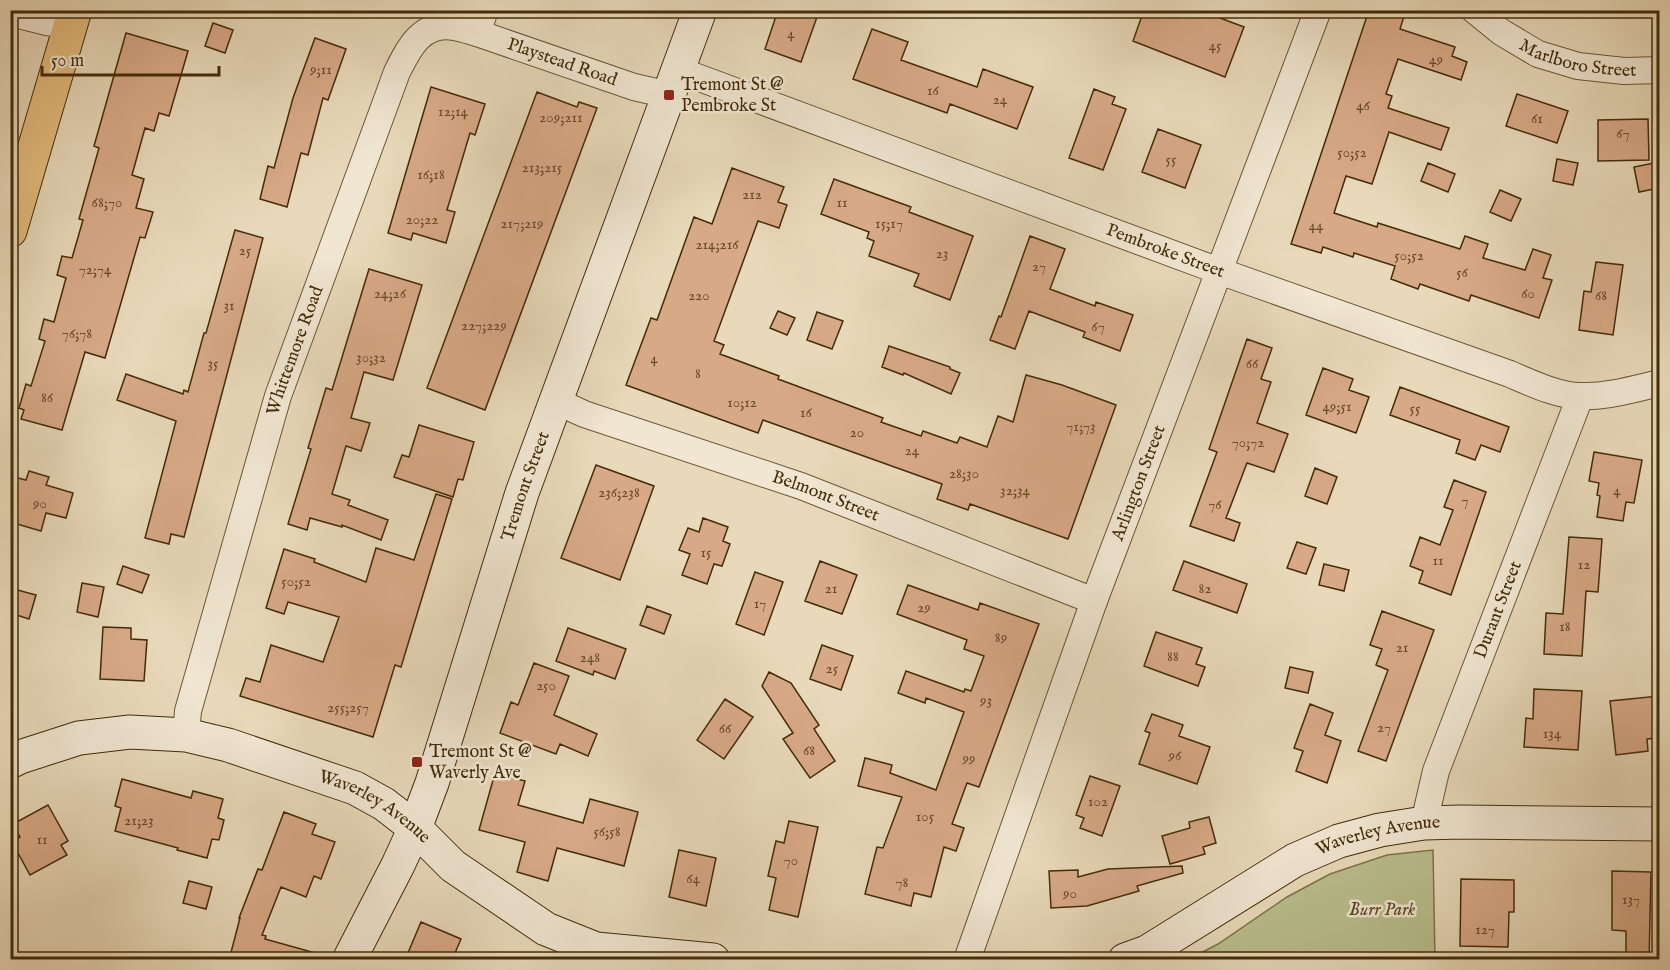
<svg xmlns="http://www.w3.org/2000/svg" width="1670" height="970" font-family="'IM FELL English',serif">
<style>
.green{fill:#b9be8d;stroke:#7e754a;stroke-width:1.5}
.building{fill:#d8a987;stroke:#432c08;stroke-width:1.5}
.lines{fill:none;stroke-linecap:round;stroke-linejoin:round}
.street-casing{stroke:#6c5734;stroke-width:28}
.secondary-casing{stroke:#432c08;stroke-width:35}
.primary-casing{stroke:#432c08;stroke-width:35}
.street{stroke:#f0e6d2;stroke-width:26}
.secondary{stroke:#f0e6d2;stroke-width:33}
.primary{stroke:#e4bc7d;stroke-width:33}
.poi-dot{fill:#8f2418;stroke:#f0e6d2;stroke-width:2}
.labels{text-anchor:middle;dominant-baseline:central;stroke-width:5;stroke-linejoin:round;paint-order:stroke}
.number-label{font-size:15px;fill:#684b28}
.street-label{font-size:18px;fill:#432c08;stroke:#f0e6d2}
.poi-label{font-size:18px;fill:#432c08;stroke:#f0e6d2;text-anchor:start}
.park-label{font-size:18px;font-style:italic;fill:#5b4923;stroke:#f0e6d2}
</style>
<rect width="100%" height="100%" fill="#e8d9ba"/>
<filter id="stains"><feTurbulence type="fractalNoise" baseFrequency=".00333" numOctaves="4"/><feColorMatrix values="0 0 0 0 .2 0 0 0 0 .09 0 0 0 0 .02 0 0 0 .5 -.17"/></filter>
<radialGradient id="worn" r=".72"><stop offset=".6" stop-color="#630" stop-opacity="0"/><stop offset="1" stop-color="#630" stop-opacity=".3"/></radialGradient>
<path class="green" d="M1433 850 1435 959H1189L1218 944 1287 897 1330 874 1387 855Z"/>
<path class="building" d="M778 10H801L817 17 801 62 765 49Z
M1144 10H1199L1244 27 1225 77 1133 41Z
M1369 10H1406L1400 29 1455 47 1452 56 1467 62 1461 80 1398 59 1386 94 1392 96 1388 108 1449 128 1441 150 1389 132 1372 184 1346 176 1334 213 1377 227 1378 223 1460 249 1465 236 1488 244 1483 258 1525 270 1533 249 1551 255 1543 278 1552 280 1539 318 1471 295 1469 301 1420 284 1418 289 1391 279 1395 266 1354 253 1353 257 1323 247 1321 253 1291 244Z
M213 23 233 30 225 53 205 46Z
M872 29 908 42 901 60 977 87 983 69 1033 87 1017 129 950 104 947 113 853 79Z
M126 33 188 51 169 116 159 113 154 131 145 128 132 175 144 179 136 208 153 212 145 238 140 237 105 358 85 352 62 430 21 419 24 410 19 408 26 384 31 386 45 341 39 339 44 319 54 322 66 278 57 275 62 256 72 258 83 220 79 219 99 148 94 146Z
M315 38 346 49 328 100 323 98 308 155 301 153 287 207 260 199 268 166 274 168 293 98Z
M431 87 485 104 475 135 470 133 447 210 455 212 446 243 413 233 411 240 388 233Z
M1094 89 1115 97 1112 104 1126 109 1103 170 1069 158Z
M537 92 577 107 579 102 597 108 485 410 427 388Z
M1517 94 1568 111 1557 143 1506 126Z
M1648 119 1649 160 1598 161V120Z
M1158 129 1201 145 1185 188 1142 172Z
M1557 159 1578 163 1573 185 1553 181Z
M1659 162V188L1639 192 1634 167Z
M1428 163 1455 174 1448 192 1421 181Z
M732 168 784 187 778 202 787 205 779 228 758 221 714 341 724 345 720 354 779 376 778 379 883 418 881 422 921 436 923 431 957 443 960 437 987 447 998 416 1013 422 1026 375 1062 385 1116 405 1068 539 970 504 968 510 937 499 942 484 763 420 758 433 626 385 651 318 657 320 694 217 712 224Z
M834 179 911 207 909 212 973 236 950 300 914 286 919 274 869 256 874 241 867 238 869 232 821 214Z
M1500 190 1521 199 1511 221 1490 212Z
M235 230 263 238 184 537 171 534 169 544 145 538 176 421 117 400 126 374 183 394 184 390 188 392 204 333H206Z
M1030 236 1065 249 1050 289 1095 306 1096 302 1133 315 1120 351 1083 337 1085 332 1029 311 1015 349 990 340 999 316 1001 317Z
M1596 262 1623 265 1613 335 1579 330 1584 291 1591 292Z
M369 269 422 285 393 380 364 372 351 418 370 423 361 451 346 446 332 494 350 500 348 505 388 520 381 540 342 525V527L310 518 307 530 288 524 311 449 308 448 326 388 332 390Z
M778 311 795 318 787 335 770 328Z
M817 312 843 321 832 349 807 340Z
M1247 339 1272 348 1261 379 1271 382 1257 423 1288 434 1274 472 1247 463 1226 518 1240 523 1234 541 1190 526 1217 452 1209 449Z
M889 346 950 367V369L960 373 951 394 904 373 903 375 882 367Z
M1323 368 1353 379 1349 390 1369 397 1356 433 1306 415Z
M1400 387 1509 427 1500 452 1481 445 1475 460 1456 453 1460 440 1390 415Z
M419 425 474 442 463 480 458 479 453 497 394 477 402 455 409 457Z
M1594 452 1642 460 1634 503 1626 502 1623 521 1597 517 1600 496 1597 495 1599 483 1589 481Z
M596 465 654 486 620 580 561 558Z
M1315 468 1337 477 1327 504 1305 496Z
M29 471 49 477 46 485 73 493 66 518 46 513 41 531 10 522V476L26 480Z
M1454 480 1486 492 1451 595 1419 583 1423 571 1410 566 1420 537 1440 545 1453 510 1444 507Z
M436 494 452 499 401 667 395 665 373 737 240 696 246 678 260 682 271 645 323 662 339 617 288 602 284 614 266 608 284 549 315 559 314 562 366 582 376 548 414 560Z
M703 518 728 527 723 541 730 544 722 566 714 564 707 584 682 575 690 554 679 550 688 528 699 532Z
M1569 537 1602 539 1598 592 1586 591 1582 656 1544 654 1546 613 1563 614Z
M1297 542 1316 548 1306 574 1287 568Z
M820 561 857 575 842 614 805 601Z
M1184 561 1247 584 1237 613 1173 590Z
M1324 564 1349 570 1344 591 1319 585Z
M123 566 149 575 142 593 117 584Z
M755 572 783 582 764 635 736 624Z
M82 583 104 587 98 617 77 612Z
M908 585 978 610 980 603 1039 624 979 787 967 783 952 824 964 828 956 851 944 847 931 897 914 893 911 906 865 894 877 847 883 848 902 797 858 786 865 758 892 765 890 773 936 790 964 712 926 698 925 703 898 693 906 671 964 692 965 689 971 691 984 656 964 649 967 640 897 614Z
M10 588 36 595 29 619 10 613Z
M647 606 671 615 664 634 640 625Z
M1382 611 1434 630 1386 761 1358 751 1388 670 1376 665 1382 649 1370 645Z
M103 627 131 628V639L147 640 144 681 100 679Z
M568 628 626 649 615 679 594 671 593 675 556 661Z
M1156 632 1202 648 1196 664 1205 667 1198 686 1144 666Z
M822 645 853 656 841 690 810 679Z
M534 663 569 676 554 715 597 734 588 756 560 744 556 754 500 733 511 702 518 705Z
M1290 667 1313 672 1308 693 1285 688Z
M769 672 791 683 819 725 814 729 835 761 810 778 783 739 793 733 762 686Z
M1534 689 1582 691 1578 750 1524 747 1526 718 1533 719Z
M1659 696V738L1647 739 1648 751 1616 755 1610 701Z
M725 699 753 717 724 759 697 740Z
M1310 704 1333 713 1325 735 1341 741 1327 783 1296 771 1303 751 1294 748Z
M1152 714 1183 725 1179 736 1210 747 1197 784 1139 764 1150 733 1145 731Z
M495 773 525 781 518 805 583 823 590 799 638 812 624 866 557 848 548 881 517 872 525 842 479 830Z
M1090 776 1120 786 1102 836 1080 828 1084 818 1076 815Z
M122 779 191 798 193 791 223 799 218 818 224 820 219 840 212 839 207 858 177 850 178 848 115 831 121 808 115 806Z
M48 805 68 841 61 845 67 855 30 875 12 842 20 837 13 824Z
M284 812 316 824 312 834 335 842 321 879 314 876 306 897 281 887 262 935 266 936 265 939 319 954 318 960H229L240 918H239L258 869 262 870Z
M1209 817 1216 843 1203 847 1205 854 1170 864 1162 836 1190 828 1189 822Z
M789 821 818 827 798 917 769 910 776 878 768 876 776 841 784 843Z
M679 850 716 858 706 906 669 897Z
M1182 866 1183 873 1137 886 1139 891 1087 906 1051 908 1049 871 1078 870V877L1108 869Z
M1612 871 1651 872 1649 960H1626V931L1612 930Z
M1461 879 1514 880V912H1509L1508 947 1460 946Z
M189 881 212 887 206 909 183 903Z
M421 922 461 939 452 960H405Z"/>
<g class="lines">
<defs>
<g id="street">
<path id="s1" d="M1474 10 1501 32 1538 54 1578 66 1624 71 1660 70"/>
<path d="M10 13 46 22 70 26"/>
<path d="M477 33 485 10"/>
<path id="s2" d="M678 70 1219 271 1510 374C1531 383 1558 396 1581 396 1607 397 1634 389 1660 383"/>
<path id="s3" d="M556 401 584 414 801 486 1094 601"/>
<path id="s4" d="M186 735 188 711 278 396 397 72C409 48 422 21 454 27 462 28 470 31 477 33L634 87 669 95"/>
<path id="s5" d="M1424 823 1436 771 1580 397"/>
<path id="s6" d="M967 960 1094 601 1318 10"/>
</g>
<g id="secondary">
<path id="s7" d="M10 762 20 757 79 738 130 732 186 735 228 745 355 788 384 804 415 828 453 866 546 929 596 949 713 960"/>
<path id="s8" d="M349 960 398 865 415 828 432 783 522 493 700 10"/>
<path id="s9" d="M1125 960 1147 952 1295 860 1339 841 1380 830 1424 823 1461 822 1660 824"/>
</g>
<path id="primary" d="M10 231 75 10"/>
</defs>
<use href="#street" class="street-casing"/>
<use href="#secondary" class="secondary-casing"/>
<use href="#primary" class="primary-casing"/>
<use href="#street" class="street"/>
<use href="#secondary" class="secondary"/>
<use href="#primary" class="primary"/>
</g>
<g class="poi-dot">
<rect x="663" y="89" width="12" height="12" rx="3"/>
<rect x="411" y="756" width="12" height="12" rx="3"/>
</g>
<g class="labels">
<g class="number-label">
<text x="791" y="33">4</text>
<text x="1215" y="45">45</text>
<text x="1436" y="59">49</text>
<text x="321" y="69">9;11</text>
<text x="933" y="90">16</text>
<text x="1000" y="99">24</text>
<text x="1363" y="105">46</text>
<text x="453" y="111">12;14</text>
<text x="561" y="117">209;211</text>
<text x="1537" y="118">61</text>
<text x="1623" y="133">67</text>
<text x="1352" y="152">50;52</text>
<text x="1171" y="159">55</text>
<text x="542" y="167">213;215</text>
<text x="431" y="174">16;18</text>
<text x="752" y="194">212</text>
<text x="107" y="202">68;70</text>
<text x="842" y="202">11</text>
<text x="422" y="219">20;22</text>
<text x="522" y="223">217;219</text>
<text x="889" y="223">15;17</text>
<text x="1316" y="225">44</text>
<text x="717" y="244">214;216</text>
<text x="245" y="250">25</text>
<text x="942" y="253">23</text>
<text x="1409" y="255">50;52</text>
<text x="1039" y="266">27</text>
<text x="95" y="269">72;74</text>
<text x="1462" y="272">56</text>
<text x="390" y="293">24;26</text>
<text x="1528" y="293">60</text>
<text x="699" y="295">220</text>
<text x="1601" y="295">68</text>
<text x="229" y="305">31</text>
<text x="484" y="325">227;229</text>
<text x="1098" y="326">67</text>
<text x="77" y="333">76;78</text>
<text x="371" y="357">30;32</text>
<text x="654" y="358">4</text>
<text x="213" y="363">35</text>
<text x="1252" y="363">66</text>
<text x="698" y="373">8</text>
<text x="47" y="397">86</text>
<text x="742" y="402">10;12</text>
<text x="1337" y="406">49;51</text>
<text x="1415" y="408">55</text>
<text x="806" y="412">16</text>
<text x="1081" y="426">71;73</text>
<text x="857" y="432">20</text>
<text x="1248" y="442">70;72</text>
<text x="912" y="450">24</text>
<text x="964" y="473">28;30</text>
<text x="1015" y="490">32;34</text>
<text x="1617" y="490">4</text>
<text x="619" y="492">236;238</text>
<text x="1465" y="500">7</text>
<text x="40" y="503">90</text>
<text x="1215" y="504">76</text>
<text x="706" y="552">15</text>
<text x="1438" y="560">11</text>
<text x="1584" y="564">12</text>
<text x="296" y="581">50;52</text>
<text x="831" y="588">21</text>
<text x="1205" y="588">82</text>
<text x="760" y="603">17</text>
<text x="924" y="607">29</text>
<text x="1565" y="626">18</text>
<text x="1001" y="637">89</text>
<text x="1402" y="647">21</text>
<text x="1173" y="656">88</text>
<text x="590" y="657">248</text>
<text x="832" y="668">25</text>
<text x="546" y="685">250</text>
<text x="986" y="700">93</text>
<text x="348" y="707">255;257</text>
<text x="1384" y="727">27</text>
<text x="725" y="728">66</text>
<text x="1552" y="733">134</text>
<text x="809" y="750">68</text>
<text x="1175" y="755">96</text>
<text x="969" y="758">99</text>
<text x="1098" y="801">102</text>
<text x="925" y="816">105</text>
<text x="139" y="820">21;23</text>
<text x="607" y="831">56;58</text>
<text x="42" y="839">11</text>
<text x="791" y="860">70</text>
<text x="693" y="878">64</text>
<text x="902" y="882">78</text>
<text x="1070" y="893">90</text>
<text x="1631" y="899">137</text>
<text x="1485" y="929">127</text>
</g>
<g class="street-label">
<text stroke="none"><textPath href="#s1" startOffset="118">Marlboro Street</textPath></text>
<text stroke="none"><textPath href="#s4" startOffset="890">Playstead Road</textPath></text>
<text stroke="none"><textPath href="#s2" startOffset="520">Pembroke Street</textPath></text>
<text stroke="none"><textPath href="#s4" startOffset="400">Whittemore Road</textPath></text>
<text stroke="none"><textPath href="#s6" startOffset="507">Arlington Street</textPath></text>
<text stroke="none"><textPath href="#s8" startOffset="507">Tremont Street</textPath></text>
<text stroke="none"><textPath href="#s3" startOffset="286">Belmont Street</textPath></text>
<text stroke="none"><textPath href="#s5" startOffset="226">Durant Street</textPath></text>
<text stroke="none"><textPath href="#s7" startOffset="384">Waverley Avenue</textPath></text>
<text stroke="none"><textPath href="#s9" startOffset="285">Waverley Avenue</textPath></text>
</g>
<g class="poi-label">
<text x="681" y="85">Tremont St @<tspan x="681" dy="21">Pembroke St</tspan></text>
<text x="429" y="752">Tremont St @<tspan x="429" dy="21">Waverly Ave</tspan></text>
</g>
<g class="park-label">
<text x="1382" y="910">Burr Park</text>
</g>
</g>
<rect width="1670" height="970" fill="none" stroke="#e8d9ba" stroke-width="36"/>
<rect x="12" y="12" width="1646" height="946" fill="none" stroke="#432c08" stroke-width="3"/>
<rect x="18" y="18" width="1634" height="934" fill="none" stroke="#432c08" stroke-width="1.5"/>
<path d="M42 66v9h177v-9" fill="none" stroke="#432c08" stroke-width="3"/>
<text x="51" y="66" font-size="18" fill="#432c08" stroke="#f0e6d2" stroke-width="4.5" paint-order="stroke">50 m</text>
<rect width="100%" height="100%" filter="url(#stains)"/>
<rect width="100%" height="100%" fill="url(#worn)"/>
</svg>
